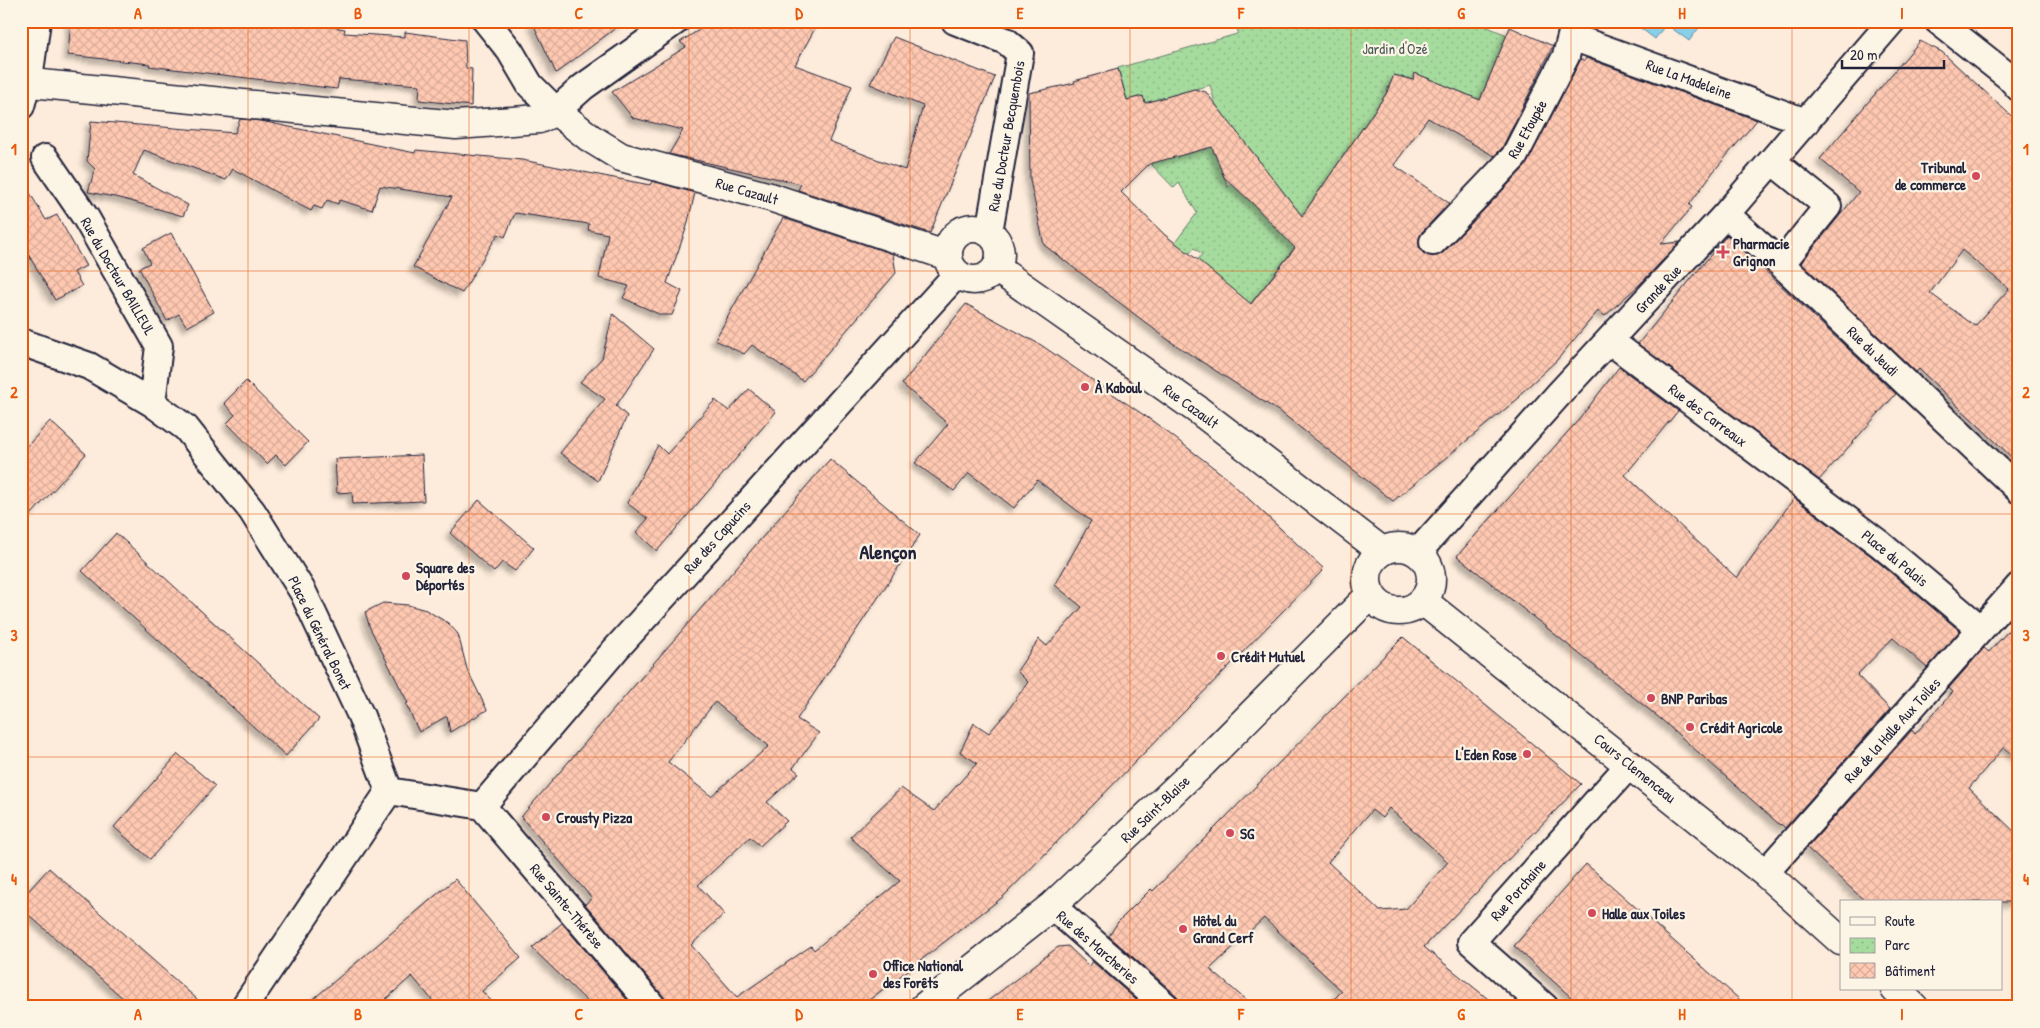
<svg xmlns="http://www.w3.org/2000/svg" width="2040" height="1028" font-family="'Patrick Hand',sans-serif">
<style>
.park{fill:url(#park-dots);stroke:#647e6c}
.water{fill:#88cfe9;stroke:#5f8aa3}
.building{fill:url(#building-cross-hatch);stroke:#22223b;fill-rule:evenodd;filter:url(#shadow)}
.lines{fill:none;stroke-linecap:round;stroke-linejoin:round}
.street-casing{stroke:#22223b;stroke-width:30}
.secondary-casing{stroke:#22223b;stroke-width:31}
.street{stroke:#fcf5e5;stroke-width:26}
.secondary{stroke:#fcf5e5;stroke-width:28}
.grid{fill:none;stroke:#e8590c;stroke-width:1;stroke-opacity:0.55}
.poi-dot{fill:#d1495b;stroke:#fcf5e5;stroke-width:2}
.labels{text-anchor:middle;dominant-baseline:central;stroke-width:4.5;stroke-linejoin:round;paint-order:stroke}
.park-label{font-size:15px;fill:#4a5a59;stroke:#fcf5e5}
.street-label{font-size:15px;fill:#22223b;stroke:#fcf5e5}
.poi-label{font-size:15px;font-weight:bold;fill:#22223b;stroke:#fcf5e5;text-anchor:start}
.district-label{font-size:20px;font-weight:bold;fill:#22223b;stroke:#fcf5e5}
.neatline{fill:none;stroke:#e8590c;stroke-width:2}
.grid-label{font-size:16px;text-anchor:middle;font-weight:bold;fill:#e8590c}
</style>
<defs>
<pattern id="park-dots" width="8" height="8" patternUnits="userSpaceOnUse" patternTransform="scale(1.25)"><rect width="8" height="8" fill="#a6db9e"/><path d="M2 2h.1M6 6h.1" fill="none" stroke="#8fbc89" stroke-width="1.8" stroke-linecap="round"/></pattern>
<pattern id="building-cross-hatch" width="8" height="8" patternUnits="userSpaceOnUse" patternTransform="scale(1.25)"><rect width="8" height="8" fill="#ffc8b1"/><path d="M0 0l8 8M0 8l8-8" fill="none" stroke="#daac99"/></pattern>
<filter id="shadow"><feDropShadow dx="-4.5" dy="4.5" stdDeviation="2.5" flood-color="#0004"/></filter>
</defs>
<rect width="100%" height="100%" fill="#fdecdb"/>
<filter id="ink" filterUnits="userSpaceOnUse"><feTurbulence type="fractalNoise" baseFrequency=".02" numOctaves="2"/><feDisplacementMap in="SourceGraphic" scale="10" xChannelSelector="R" yChannelSelector="G"/><feConvolveMatrix kernelMatrix="1 2 1 2 8 2 1 2 1" color-interpolation-filters="sRGB"/></filter>
<g filter="url(#ink)">
<path class="park" d="M1240 21H1473L1507 35 1480 100 1415 73 1413 80 1394 75 1386 94 1302 216 1270 176 1222 172 1228 187 1239 176 1299 242 1245 311 1195 263 1202 254 1194 248 1179 267 1165 256 1197 213 1179 183 1174 188 1150 163 1225 138 1210 85 1145 103 1142 96 1127 100 1118 68 1237 34Z"/>
<path class="water" d="M1635 21H1704L1689 41 1666 24 1655 39 1634 23Z"/>
<path class="building" d="M71 21H294L345 29 344 33 405 37V32L465 40 466 68 472 69 471 106 419 100 420 85 339 79 337 89 149 66 150 64 68 55Z
M532 21H625L556 73Z
M713 21H819L795 65 852 86 829 141 905 170 923 106 870 84 894 37 995 77 930 233 798 190 801 184 669 154 683 130 633 118 612 92 686 47 680 42Z
M1510 27 1553 46 1502 148 1494 156 1428 118 1394 165 1449 203 1422 232 1419 238V247L1423 253 1429 256H1437L1444 252 1525 167 1581 59 1584 61 1586 58 1757 120 1713 172 1689 205 1692 207 1661 244 1680 242 1641 283 1605 316 1598 311 1557 360 1519 395 1520 397 1393 501 1283 414 1171 342 1044 245 1030 180 1029 93 1075 83 1074 81 1118 69 1127 100 1143 96 1145 103 1194 89 1206 92 1302 216 1386 94 1394 75 1413 80 1415 73 1480 100ZM1212 147 1224 177 1252 203 1295 248 1251 304 1198 260 1165 235 1121 192 1149 164Z
M1920 41 1942 52 2019 123V464L1919 369 1916 372 1801 263 1859 192 1820 159ZM1962 250 2009 289 1975 326 1930 293Z
M240 119 261 121 415 153 416 150 522 160 650 185 652 181 695 193 687 226 667 283 682 291 672 315H661L623 298 629 286 599 278 608 234 588 230 589 224 515 213 505 237 498 234 462 293 413 267 452 197 380 186 372 210 339 200 338 204 327 200 322 209 314 206 311 211 233 169 226 180 144 150 133 175 188 205 183 216 120 198 88 192 95 169 87 161 91 121 235 133Z
M21 178 46 220 57 215 86 266 74 272 82 286 55 300 21 242Z
M783 218 893 254 896 273 803 381 752 345 744 354 715 340Z
M171 233 214 312 187 327 179 314 167 321 139 268 150 263 143 248Z
M1727 235 1896 394 1819 480 1638 344Z
M966 304 1041 345 1154 422 1222 474 1324 569 1004 896 860 1007H668L664 997 585 904 592 898 521 817 830 459 920 535 797 719 819 733 793 768 799 773 767 802 787 821 760 846 750 837 698 885 724 914 691 945 737 997 811 946 814 950 900 881 850 837 901 788 934 811 977 763 960 752 974 723 989 733 1006 713 1028 682 1017 671 1039 639 1047 646 1082 607 1055 585 1091 521 1037 480 1014 508 969 473 954 491 915 463 948 424 902 384ZM715 702 769 746 711 796 668 762Z
M613 314 654 349 616 406 627 416 598 481 560 453 605 399 580 382 602 358Z
M1619 367 1678 411 1625 475 1737 578 1794 498 1871 556 1960 631 1927 668 1893 638 1857 675 1890 709 1785 828 1781 824 1780 825 1662 720 1457 556 1581 417Z
M246 381 308 442 286 465 276 455 267 464 227 423 235 415 224 403Z
M749 389 776 412 657 551 636 532 648 519 627 503 658 445 667 454 715 400 729 411Z
M50 421 86 454 21 526V453Z
M422 455 424 501 353 504 352 492 337 493 335 459Z
M479 500 534 548 515 571 502 562 494 572 450 533Z
M116 533 319 719 286 756 82 571Z
M383 603 408 605 426 610 448 623 458 634 467 669 487 710 450 732 447 716 419 732 406 704 408 703 370 628 365 612Z
M2019 619V760L2004 747 1969 788 2019 836V902H1866L1807 848 1912 730 1915 734 1953 692 1949 688 1984 648 1989 652Z
M1403 637 1581 784 1424 947 1498 1007H1326L1342 991 1264 918 1210 969 1254 1007H1182L1177 996 1109 936 1118 922 1151 889 1153 891ZM1389 808 1448 862 1406 909 1380 911 1328 862 1372 810 1382 818Z
M178 754 215 786 150 859 114 827Z
M1586 864 1605 880 1748 1007H1582L1514 946Z
M49 868 206 1007H133L21 908V899Z
M455 879 521 958 482 991 497 1007H438L412 976 377 1007H304Z
M562 923 633 1007H593L532 948Z
M1068 946 1089 966 1092 961 1144 1007H980L1058 947Z"/>
<g class="lines">
<defs>
<path id="street" d="M486 21 510 51 530 85 556 111 583 87 676 21
M955 21 1006 41 1020 53 989 232
M1938 21 2009 77 2019 88
M1572 37 1806 122
M21 106 30 72 37 21
M45 158 86 218 159 346 152 403
M1772 161 1828 206 1781 264
M1726 214 1781 264 2019 490
M1433 242 1514 157 1566 56 1575 21
M1610 341 1880 544 1981 629
M21 342 89 366 152 403 186 428 252 511 303 592 361 716 389 791
M1418 552 1559 394 1726 214 1892 21
M389 791 482 806
M482 806 615 650 957 274
M482 806 653 1007
M1765 873 2019 586
M1052 906 1167 1007
M244 1007 389 791
M1545 1007 1471 942 1630 764"/>
<path id="secondary" d="M21 82 456 125 539 119 556 111 590 138 621 157 770 197 948 256
M948 254a26 26 0 1 1 52 0a26 26 0 1 1-52 0Z
M996 268 1198 410 1382 551
M1367 579a32 32 0 1 1 64 0a32 32 0 1 1-64 0Z
M1423 601 1765 873 1841 941
M1895 989 1914 1007
M924 1007 1052 906 1203 763 1371 594"/>
</defs>
<use href="#street" class="street-casing"/>
<use href="#secondary" class="secondary-casing"/>
<use href="#street" class="street"/>
<use href="#secondary" class="secondary"/>
</g>
</g>
<path class="grid" d="M248 21V1007M469 21V1007M689 21V1007M910 21V1007M1130 21V1007M1351 21V1007M1571 21V1007M1792 21V1007M21 271H2019M21 514H2019M21 757H2019"/>
<g class="poi-dot">
<circle cx="1976" cy="176" r="5"/>
<path d="M1720.5 244.5h5v5h5v5h-5v5h-5v-5h-5v-5h5z"/>
<circle cx="1085" cy="387" r="5"/>
<circle cx="406" cy="576" r="5"/>
<circle cx="1221" cy="656" r="5"/>
<circle cx="1651" cy="698" r="5"/>
<circle cx="1690" cy="727" r="5"/>
<circle cx="1527" cy="754" r="5"/>
<circle cx="546" cy="817" r="5"/>
<circle cx="1230" cy="833" r="5"/>
<circle cx="1592" cy="913" r="5"/>
<circle cx="1183" cy="929" r="5"/>
<circle cx="873" cy="974" r="5"/>
</g>
<g class="labels">
<g class="park-label">
<text x="1395" y="48">Jardin d'Ozé</text>
</g>
<g class="street-label">
<text transform="translate(1689 79) rotate(20)">Rue La Madeleine</text>
<text transform="translate(1527 129) rotate(-61)">Rue Etoupée</text>
<text transform="translate(1006 136) rotate(-80)">Rue du Docteur Becquembois</text>
<text transform="translate(747 191) rotate(16)">Rue Cazault</text>
<text transform="translate(118 276) rotate(60)">Rue du Docteur BAILLEUL</text>
<text transform="translate(1658 289) rotate(-47)">Grande Rue</text>
<text transform="translate(1873 351) rotate(44)">Rue du Jeudi</text>
<text transform="translate(1191 406) rotate(36)">Rue Cazault</text>
<text transform="translate(1708 415) rotate(37)">Rue des Carreaux</text>
<text transform="translate(717 537) rotate(-48)">Rue des Capucins</text>
<text transform="translate(1895 558) rotate(39)">Place du Palais</text>
<text transform="translate(320 633) rotate(64)">Place du Général Bonet</text>
<text transform="translate(1892 730) rotate(-48)">Rue de la Halle Aux Toiles</text>
<text transform="translate(1635 768) rotate(39)">Cours Clemenceau</text>
<text transform="translate(1155 809) rotate(-44)">Rue Saint-Blaise</text>
<text transform="translate(1518 890) rotate(-49)">Rue Porchaine</text>
<text transform="translate(567 906) rotate(50)">Rue Sainte-Thérèse</text>
<text transform="translate(1098 947) rotate(41)">Rue des Marcheries</text>
</g>
<g class="poi-label">
<text x="1966" y="167" text-anchor="end">Tribunal<tspan x="1966" dy="17">de commerce</tspan></text>
<text x="1733" y="243">Pharmacie<tspan x="1733" dy="17">Grignon</tspan></text>
<text x="1095" y="387">À Kaboul</text>
<text x="416" y="567">Square des<tspan x="416" dy="17">Déportés</tspan></text>
<text x="1231" y="656">Crédit Mutuel</text>
<text x="1661" y="698">BNP Paribas</text>
<text x="1700" y="727">Crédit Agricole</text>
<text x="1517" y="754" text-anchor="end">L'Eden Rose</text>
<text x="556" y="817">Crousty Pizza</text>
<text x="1240" y="833">SG</text>
<text x="1602" y="913">Halle aux Toiles</text>
<text x="1193" y="920">Hôtel du<tspan x="1193" dy="17">Grand Cerf</tspan></text>
<text x="883" y="965">Office National<tspan x="883" dy="17">des Forêts</tspan></text>
</g>
<g class="district-label">
<text x="888" y="551">Alençon</text>
</g>
</g>
<rect width="2040" height="1028" fill="none" stroke="#fcf5e5" stroke-width="55"/>
<rect x="1840" y="900" width="162" height="90" fill="#fcf5e5" stroke="#a5a1a1"/>
<rect x="1850" y="917" width="25" height="8" fill="#fcf5e5" stroke="#a5a1a1"/>
<text x="1885" y="926" font-size="15" fill="#22223b">Route</text>
<rect x="1850" y="938" width="25" height="15" fill="url(#park-dots)" stroke="#a5a1a1"/>
<text x="1885" y="950" font-size="15" fill="#22223b">Parc</text>
<rect x="1850" y="963" width="25" height="15" fill="url(#building-cross-hatch)" stroke="#a5a1a1"/>
<text x="1885" y="976" font-size="15" fill="#22223b">Bâtiment</text>
<path d="M1842 60v8h102v-8" fill="none" stroke="#22223b" stroke-width="2.5"/>
<text x="1850" y="60" font-size="15" fill="#22223b" stroke="#fcf5e5" stroke-width="4" paint-order="stroke">20 m</text>
<rect x="28" y="28" width="1984" height="972" class="neatline"/>
<g class="grid-label">
<text x="138" y="19">A</text>
<text x="358" y="19">B</text>
<text x="579" y="19">C</text>
<text x="799" y="19">D</text>
<text x="1020" y="19">E</text>
<text x="1241" y="19">F</text>
<text x="1461" y="19">G</text>
<text x="1682" y="19">H</text>
<text x="1902" y="19">I</text>
<text x="14" y="155">1</text>
<text x="2026" y="155">1</text>
<text x="14" y="398">2</text>
<text x="2026" y="398">2</text>
<text x="14" y="641">3</text>
<text x="2026" y="641">3</text>
<text x="14" y="885">4</text>
<text x="2026" y="885">4</text>
<text x="138" y="1020">A</text>
<text x="358" y="1020">B</text>
<text x="579" y="1020">C</text>
<text x="799" y="1020">D</text>
<text x="1020" y="1020">E</text>
<text x="1241" y="1020">F</text>
<text x="1461" y="1020">G</text>
<text x="1682" y="1020">H</text>
<text x="1902" y="1020">I</text>
</g>
</svg>
